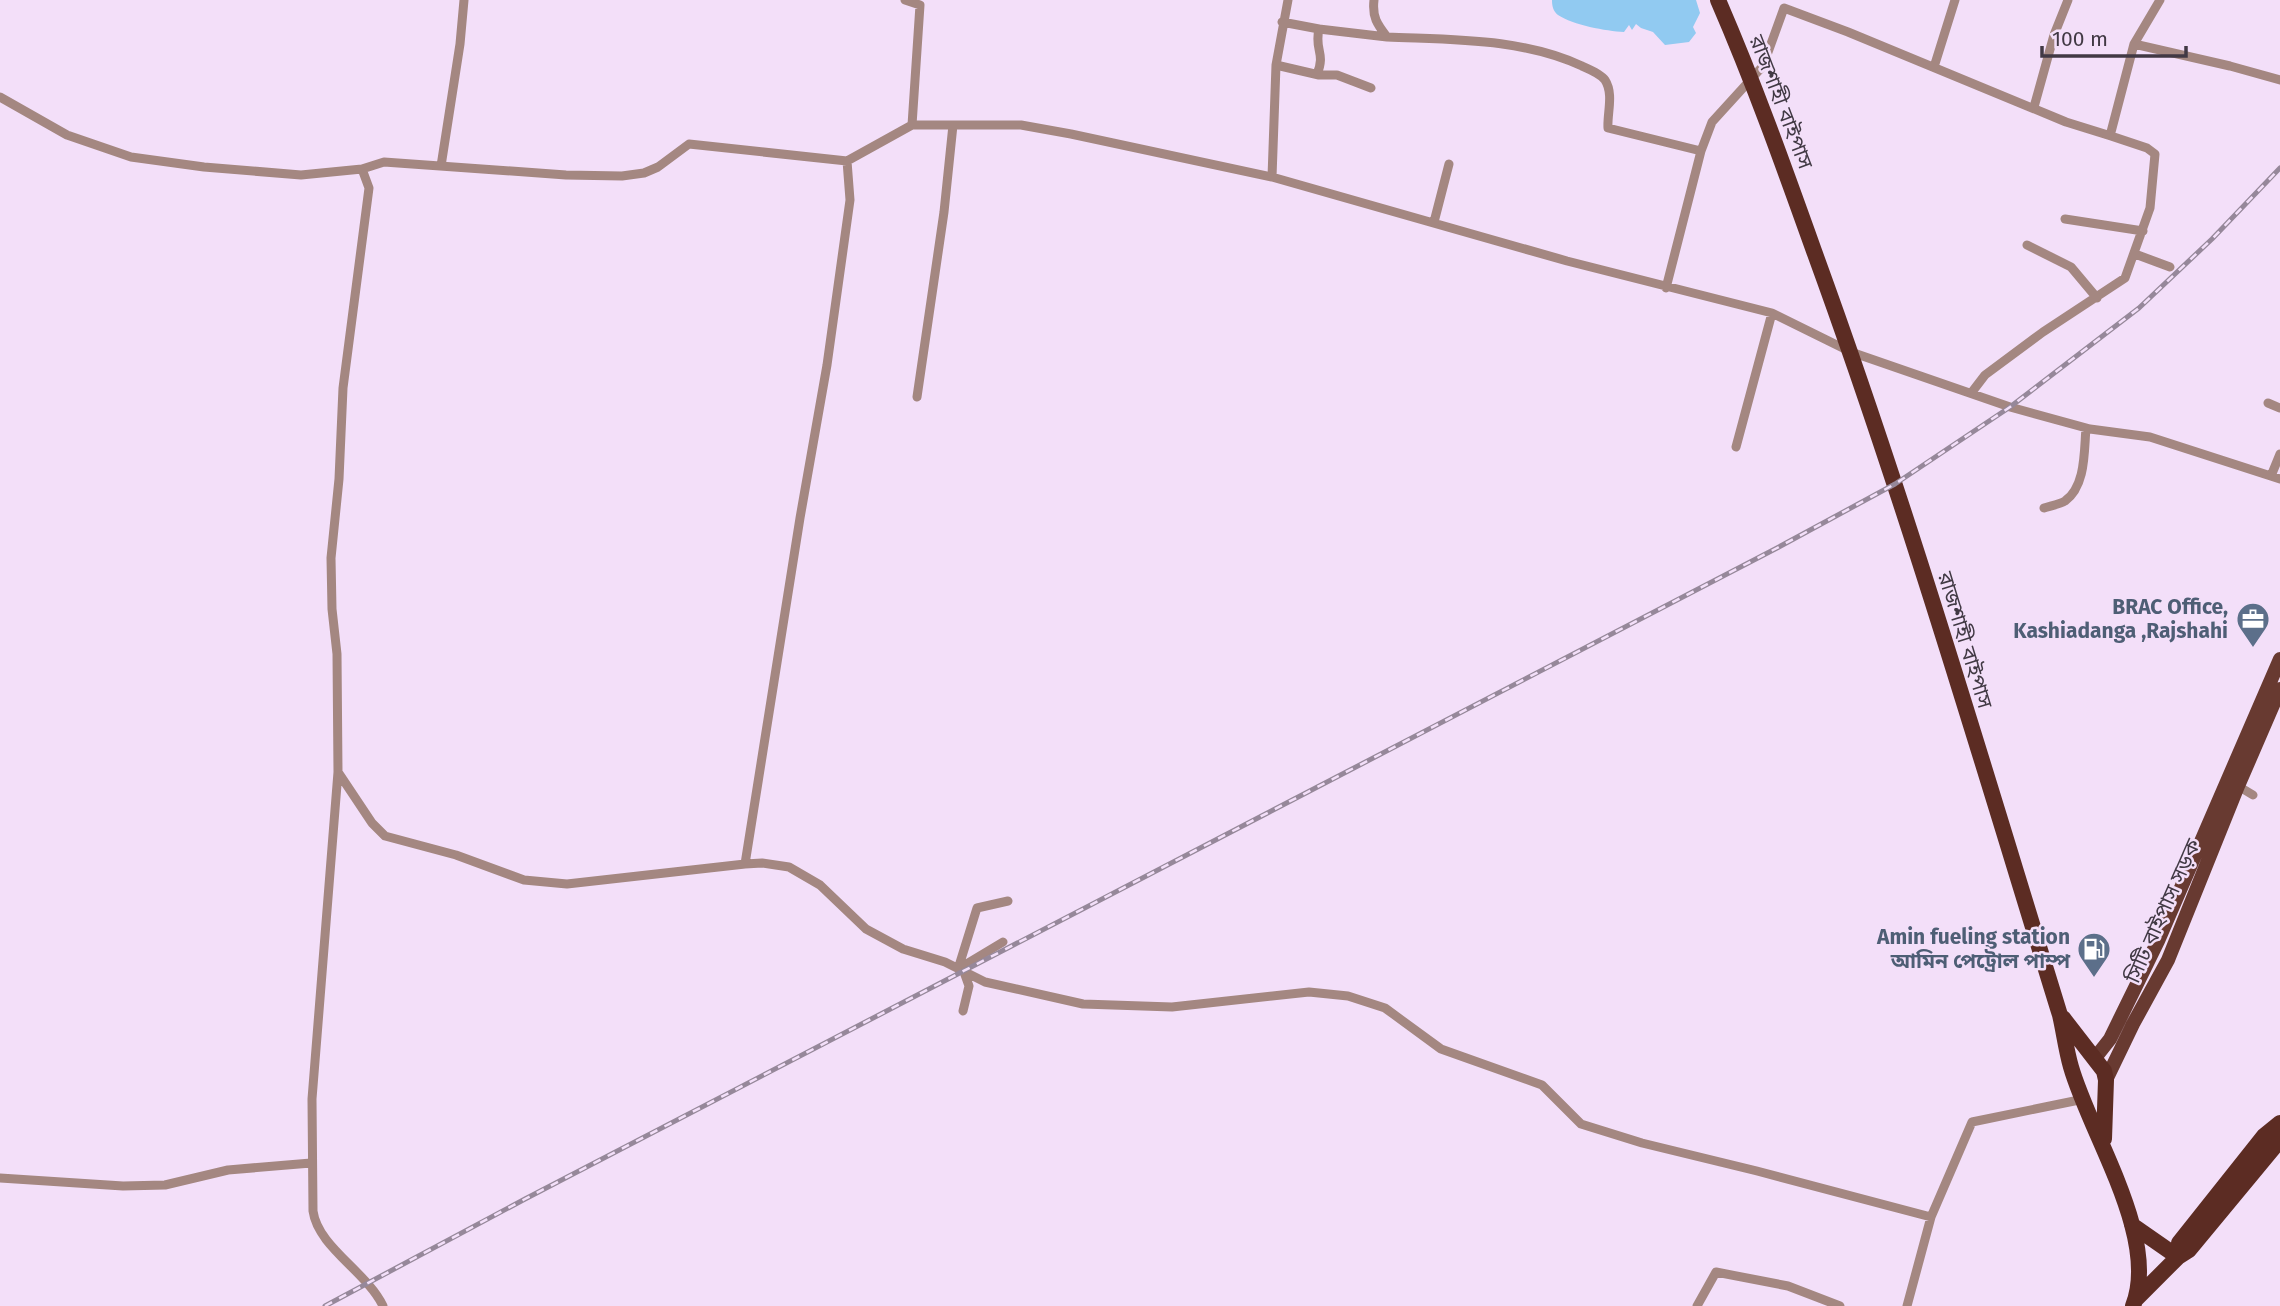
<svg xmlns="http://www.w3.org/2000/svg" width="2280" height="1306" font-family="'Fira Sans','Noto Sans Bengali',sans-serif">
<style>
.water{fill:#91caf1}
.lines{fill:none;stroke-linecap:round;stroke-linejoin:round}
.minor{stroke:#a48781;stroke-width:9}
.primary{stroke:#683a31;stroke-width:14}
.trunk{stroke:#5c2c23;stroke-width:16}
.rail-casing{stroke:#96889a;stroke-width:5}
.rail{stroke:#f3dff9;stroke-width:2.5;stroke-dasharray:8;stroke-linecap:butt}
.labels{text-anchor:middle;dominant-baseline:central;stroke-width:5;stroke-linejoin:round;paint-order:stroke}
.street-label{font-size:21px;fill:#413944;stroke:#f3dff9}
.service-label{font-size:21px;font-weight:bold;fill:#4e5e75;stroke:#f3dff9;text-anchor:end}
</style>
<rect width="100%" height="100%" fill="#f3dff9"/>
<path class="water" d="M1552 0H1696L1700 13 1693 27 1696 33 1689 42 1665 45 1653 32 1641 28 1636 24 1632 30 1629 25 1624 32C1606 31 1573 25 1558 15 1553 11 1552 6 1552 0Z"/>
<g class="lines">
<path class="minor" d="M905 0 920 5 912 125
M1374 0C1372 17 1377 24 1387 37 1452 40 1522 38 1582 66 1589 69 1601 74 1605 80 1614 94 1607 113 1608 128L1701 151
M1282 22 1319 29 1387 37
M2134 44 2230 66 2280 80
M1276 65 1319 75H1337L1371 88
M1934 67 1955 0
M1317 74C1326 53 1314 50 1319 29
M0 97 67 135 131 157 204 167 301 175 362 169
M2034 107 2054 35 2068 0
M847 161 850 200 827 365 800 518 745 864 762 863 789 867 820 885 866 929 903 949 945 962 985 982 1083 1004 1172 1007 1309 992 1348 996 1385 1008 1441 1049 1542 1085 1581 1124 1642 1143 1757 1171 1931 1217 1972 1122 2084 1099
M441 166 460 44 464 0
M1272 177 1276 65 1288 0
M2065 219 2143 231
M1434 222 1449 164
M2027 245 2071 267 2097 298
M2135 254 2170 267
M1666 288 1701 151 1712 122 1763 66 1784 8 1848 32 2066 122 2111 136
M1972 392 1985 375 2043 332 2125 278 2150 208 2155 154 2147 148 2111 136V132L2134 44 2160 0
M917 397 944 212 953 125
M2268 403 2280 408
M1736 447 1772 313
M2271 476 2280 454
M2044 508C2050 506 2060 504 2065 501 2086 486 2084 451 2086 428
M338 772 312 1099 313 1211C318 1247 367 1272 383 1306
M2238 786 2253 795
M745 864 567 884 524 880 456 855 385 836 372 823 338 772 337 654 332 609 331 558 339 479 343 388 369 188 362 169 384 162 566 175 622 176 644 173 658 167 689 144 847 161 912 125H1021L1071 134 1272 177 1567 261 1772 313 1851 352 2010 407 2090 429 2150 437 2280 479
M958 969 977 908 1008 901
M958 969 1003 942
M963 1011 969 986 964 972
M0 1178 123 1186 165 1185 228 1170 311 1163
M1697 1306 1716 1272 1788 1286 1840 1306
M1907 1306 1931 1217"/>
<path class="primary" d="M2095 1058 2110 1039 2158 941 2280 659
M2106 1080 2133 1024 2168 960 2238 786 2280 689"/>
<path class="trunk" d="M1718 0C1754 83 1784 167 1814 251 1906 503 1981 759 2060 1015 2064 1032 2066 1050 2071 1067 2090 1134 2160 1238 2133 1306
M2063 1018 2104 1071 2106 1080 2104 1139
M2132 1225 2178 1257
M2178 1257 2179 1243 2264 1136 2280 1123
M2135 1300 2178 1257 2189 1250 2280 1140"/>
<defs>
<path id="rail" d="M325 1306 525 1199 1777 548 1895 484 2010 407 2139 308 2212 239 2280 168"/>
</defs>
<use href="#rail" class="rail-casing"/>
<use href="#rail" class="rail"/>
</g>
<defs>
<symbol id="office-pin" viewBox="-11 -11 22 30"><path d="M0 17L-7.5 6A9.5 9.5 0 1 1 7.5 6Z" fill="#5c6f8a" stroke="#f3dff9"/><path d="M-6-3h4V-5.5h4V-3h4V5H-6ZM-1-4.5V-3h2v-1.5ZM-6 0V1H6V0Z" fill="#fff"/></symbol>
<symbol id="fuel-pin" viewBox="-11 -11 22 30"><path d="M0 17L-7.5 6A9.5 9.5 0 1 1 7.5 6Z" fill="#5c6f8a" stroke="#f3dff9"/><path d="M-5.5-6h7V0h2V4h1.3V-2.5L3-4.5l.8-.8L6-3V5H2.5V1h-1V6h-7ZM-4.2-4.7v3.2H.2V-4.7Z" fill="#fff"/></symbol>
</defs>
<g fill-rule="evenodd">
<use href="#office-pin" x="2234" y="600" width="38" height="52"/>
<use href="#fuel-pin" x="2075" y="930" width="38" height="52"/>
</g>
<g class="labels">
<g class="street-label">
<text transform="translate(1781 102) rotate(69)">রাজশাহী বাইপাস</text>
<text transform="translate(1965 640) rotate(73)">রাজশাহী বাইপাস</text>
<text transform="translate(2163 911) rotate(-66)">সিটি বাইপাস সড়ক</text>
</g>
<g class="service-label">
<text x="2228" y="607">BRAC Office,<tspan x="2228" dy="24">Kashiadanga ,Rajshahi</tspan></text>
<text x="2070" y="937">Amin fueling station<tspan x="2070" dy="24">আমিন পেট্রোল পাম্প</tspan></text>
</g>
</g>
<path d="M2042 46v10h144v-10" fill="none" stroke="#413944" stroke-width="3.5"/>
<text x="2052" y="46" font-size="21" fill="#413944" stroke="#f3dff9" stroke-width="5" paint-order="stroke">100 m</text>
</svg>
